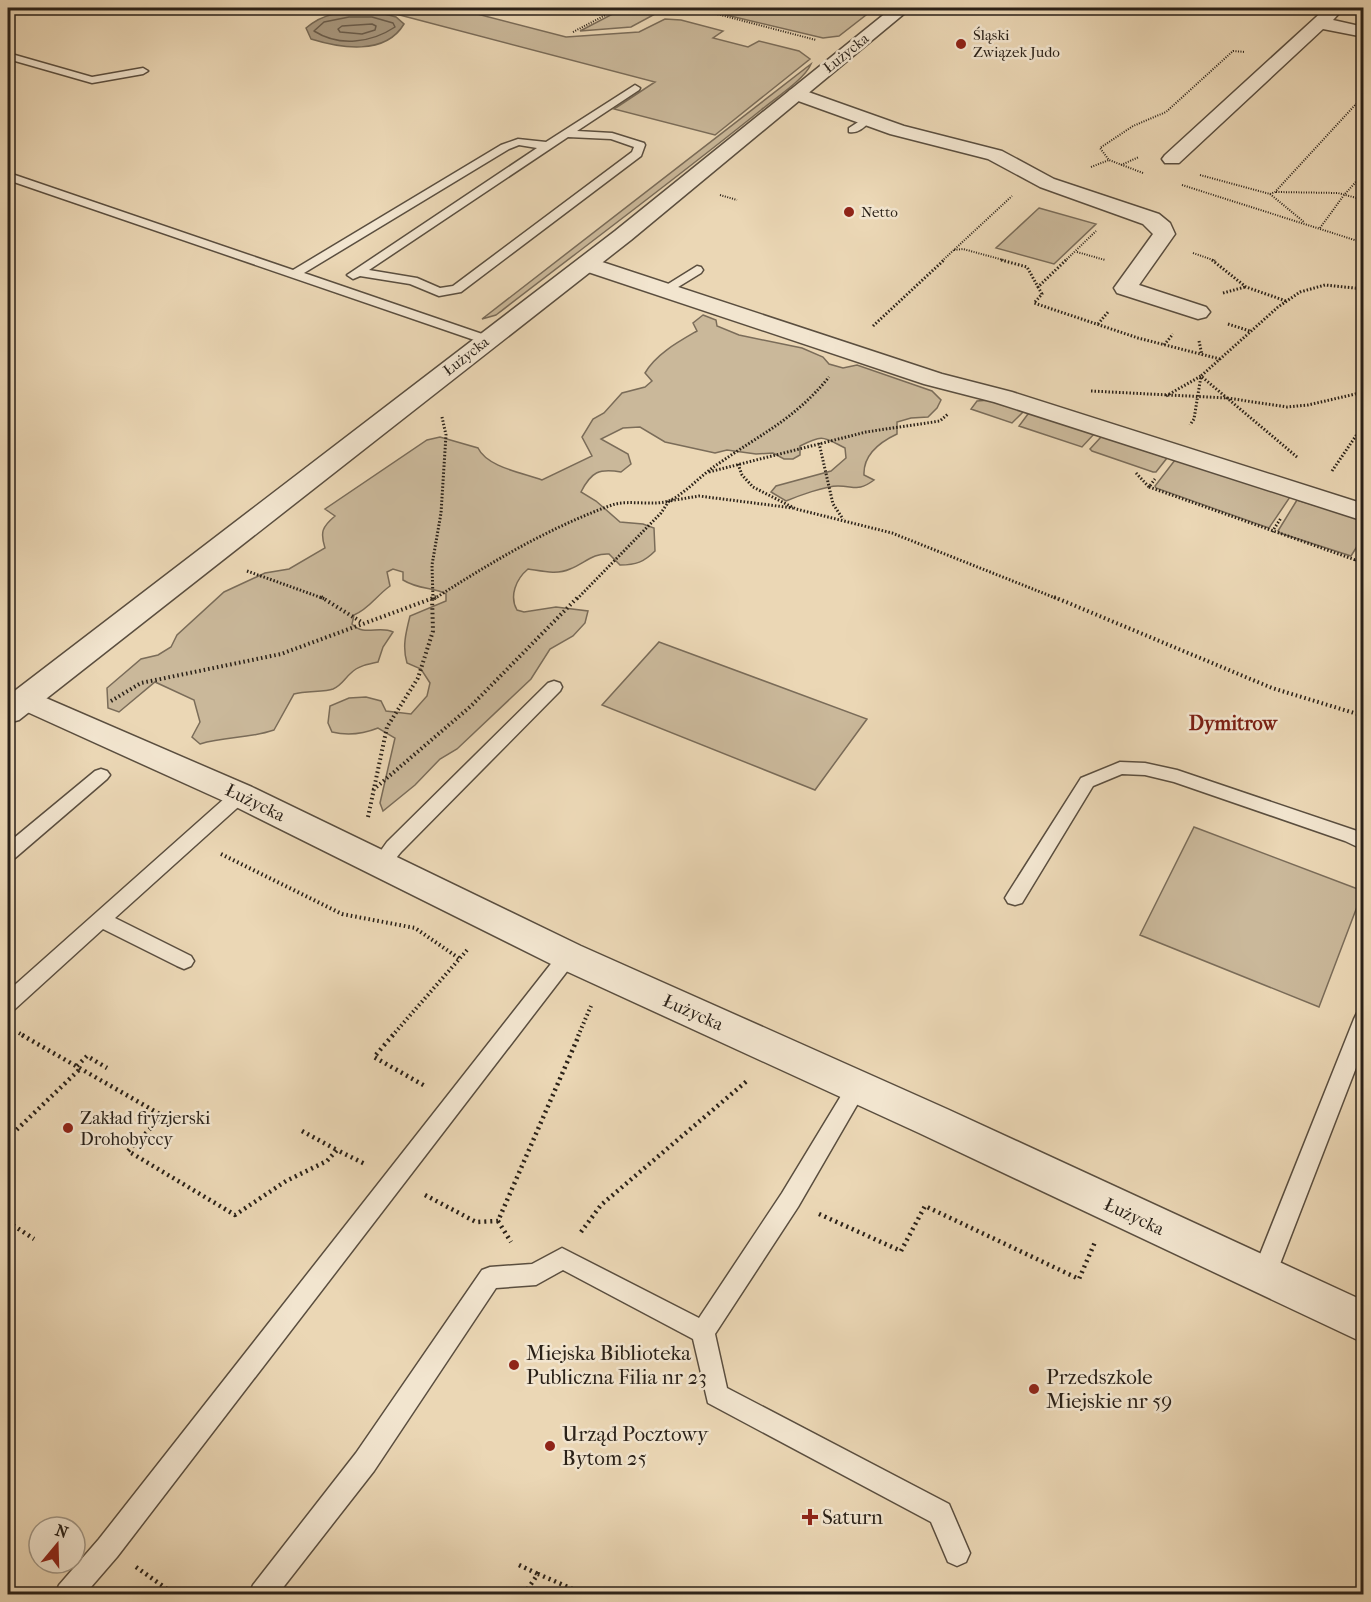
<svg xmlns="http://www.w3.org/2000/svg" width="1371" height="1602" font-family="'IM FELL French Canon',serif">
<style>
.green{fill:#cab89a;stroke:#7a6c59;stroke-width:1.5}
.water{fill:#a99980;stroke:#766956;stroke-width:1.5}
.lines{fill:none;stroke-linecap:round;stroke-linejoin:round}
.shore{stroke:#6a5d4c;stroke-width:1.5}
.service-casing{stroke:#5a4e3f;stroke-width:3}
.minor-casing{stroke:#5a4e3f;stroke-width:3}
.tertiary-casing{stroke:#5a4e3f;stroke-width:3}
.path-far3{stroke:#2a2118;stroke-width:2;stroke-dasharray:1 1.5;stroke-linecap:butt}
.path-far2{stroke:#2a2118;stroke-width:3;stroke-dasharray:1.5 2;stroke-linecap:butt}
.path-far1{stroke:#2a2118;stroke-width:4;stroke-dasharray:1.5 3;stroke-linecap:butt}
.path{stroke:#2a2118;stroke-width:4.5;stroke-dasharray:2 4;stroke-linecap:butt}
.service{fill:#f2e5cf;fill-rule:evenodd}
.minor{fill:#f2e5cf;fill-rule:evenodd}
.tertiary{fill:#f2e5cf;fill-rule:evenodd}
.poi-dot{fill:#8f2418;stroke:#f2e5cf;stroke-width:2}
.labels{text-anchor:middle;dominant-baseline:central;stroke-width:5;stroke-linejoin:round;paint-order:stroke}
.far-poi-label{font-size:15px;fill:#2a2118;stroke:#f2e5cf;text-anchor:start}
.far-street-label{font-size:15px;fill:#2a2118;stroke:#f2e5cf}
.street-label{font-size:18px;fill:#2a2118;stroke:#f2e5cf}
.poi-label{font-size:18px;fill:#2a2118;stroke:#f2e5cf;text-anchor:start}
.neighbourhood-label{font-size:20px;font-weight:bold;fill:#7a1f14;stroke:#f2e5cf}
.near-poi-label{font-size:21px;fill:#2a2118;stroke:#f2e5cf;text-anchor:start}
</style>
<rect width="100%" height="100%" fill="#ebd7b5"/>
<filter id="stains"><feTurbulence type="fractalNoise" baseFrequency=".00333" numOctaves="4"/><feColorMatrix values="0 0 0 0 .2 0 0 0 0 .09 0 0 0 0 .02 0 0 0 .5 -.17"/></filter>
<radialGradient id="worn" r=".72"><stop offset=".6" stop-color="#630" stop-opacity="0"/><stop offset="1" stop-color="#630" stop-opacity=".3"/></radialGradient>
<path class="green" d="M373 8H454L566 37 639 32 665 19 681 20 723 31 713 38 748 47 759 41 799 51 810 59 715 135 614 109 655 82Z
M624 8H638L632 11 635 13 642 9 657 13 631 27 580 31Z
M725 8H875L839 36 823 38 722 14 729 10Z
M811 64C805 79 774 99 761 110 674 180 584 247 496 315L482 319Z
M1039 208 1096 224 1054 264 996 248Z
M703 315 716 320 717 326 739 335 802 348 823 357 829 364 843 368 857 365 932 391 941 400 937 408 928 417 911 418 897 422V434C880 442 863 454 864 475L874 480C858 492 855 486 838 486 825 486 798 496 786 501L771 492 776 486 831 471 846 458 845 448C823 437 824 434 800 446V455L793 459H784L773 453 756 454 727 450 715 453 665 442 640 427 623 428 601 439 628 454 631 464 621 472C599 468 591 472 581 492L596 501 620 522 643 524 654 528 655 551C644 562 636 565 620 565L609 554C593 553 585 563 570 569 557 575 542 571 528 569 516 579 509 596 517 610L524 612 556 607 588 611 585 623 573 636 550 649 531 679 457 749 440 759 415 785 383 811 380 803 395 738 378 728C363 734 348 736 332 732L328 723 330 706 349 698 366 697 381 701 386 711 411 714 427 696 430 683 421 669 407 663C402 647 406 632 410 616L446 601V594C434 587 419 590 403 580V572L393 569 387 572 390 586C376 596 369 609 354 615L352 624C364 637 379 625 393 632L383 647 378 662C368 664 358 666 351 673 344 679 342 685 333 689 325 692 306 691 294 694L274 730C248 739 226 736 200 744L192 737 200 722 194 700 155 682 119 712 108 708 107 688 141 659 158 655 171 647 177 635 224 592 265 573 289 569 325 548C320 532 322 527 335 516L325 509 427 440 440 437 478 448C487 467 523 473 542 480L592 456 582 437 593 419 604 413 622 393 645 387 652 381 645 373C656 354 678 342 697 331L693 323Z
M990 400 1022 410 1023 412 1012 423 971 409 977 401Z
M1031 413 1093 433 1094 434 1082 447 1019 426 1028 414Z
M1101 437H1104L1167 458 1156 472H1153L1092 451 1090 449Z
M1175 460H1179L1290 497 1269 528 1266 527 1156 488 1155 486Z
M1297 500 1363 520V537L1351 556 1280 533 1278 531Z
M659 642 867 719 815 790 602 705Z
M1194 827 1363 891 1319 1007 1140 935Z"/>
<path class="water" d="M373 11 396 17 404 24C385 56 340 48 311 39L306 28C327 10 347 12 373 11Z"/>
<g class="lines">
<path class="shore" d="M349 17H372L393 23 395 27C371 43 339 47 314 31L324 22Z
M372 24 376 26 375 30 362 34 340 32 338 29 342 26Z"/>
<defs>
<path id="service" d="M8 53 92 77 143 68 148 71 143 74 92 83 8 59Z
M635 85 640 88 639 90 577 131 612 133 644 143 645 145 641 156 461 292 439 296 410 284 360 276 353 279 347 275 537 148 519 145 509 149 304 273 491 337 493 340 486 344 8 180V173L12 174 293 270 501 145 518 139 546 142ZM568 137 611 139 634 147 632 152 453 286 440 288 417 278 369 270Z
M866 117 871 120C866 126 858 134 849 132V128Z
M697 266 701 267 703 270 701 273 670 292 666 293 660 289Z
M554 681 560 683 562 687 560 691 401 852C393 861 388 872 374 868L372 863 387 842 548 683Z
M1120 762 1145 763 1177 770 1357 831 1364 834V850L1345 841 1174 782 1145 775 1122 774 1093 786 1022 903 1015 905 1008 903 1005 898 1008 893 1081 778Z
M101 769 107 771 110 775 107 779 15 858 8 860V843L95 771Z
M240 789 246 790 249 795 246 800 115 918 191 956 194 961 191 966 184 969 177 966 103 929 15 1009 8 1011V991L234 790Z
M568 948 575 951 578 956 575 961 117 1557 85 1594H55L59 1585 99 1539 561 951Z
M1364 1011V1047L1275 1277 1271 1285 1263 1288 1255 1285 1251 1277 1354 1019 1357 1013Z
M857 1078 864 1081 868 1087 864 1093 798 1207 715 1334 727 1388 949 1504 970 1553 966 1562 957 1566 948 1562 931 1522 708 1403 693 1339 563 1270 536 1285 496 1288 374 1471 278 1594H249L253 1585 356 1453 482 1270 490 1267 532 1264 562 1248 699 1318 782 1193 850 1081Z"/>
<path id="minor" d="M1326 8H1344L1333 20 1364 27V37L1323 29 1179 163H1165L1162 159 1165 155Z
M797 88 904 126 1002 151 1054 179 1159 214 1170 223 1175 234 1139 285 1206 307 1210 312 1206 317 1198 319 1117 293 1114 288 1153 234 1143 224 1040 187 988 159 890 134 790 98 787 94 790 90Z
M587 257 942 374 1012 392 1364 504V521L994 402 924 384 579 269 576 264 579 259Z
M25 689 252 787 581 946 947 1109 1364 1301V1343L919 1133 555 966 228 803 14 706 10 699 14 692Z"/>
<path id="tertiary" d="M892 8H911L631 240 19 720 8 723V696L615 231Z
M1351 8H1364V13L1354 12Z"/>
</defs>
<use href="#service" class="service-casing"/>
<use href="#minor" class="minor-casing"/>
<use href="#tertiary" class="tertiary-casing"/>
<path class="path-far3" d="M722 8 713 13 816 40
M573 32 619 8
M1356 104 1364 100
M1121 165 1139 157
M1091 167 1109 160
M1143 173 1109 160 1100 148 1133 126 1166 112 1233 51 1245 52
M1200 175 1270 194 1275 192 1356 104 1364 108
M1182 185 1364 243
M1276 192 1338 193 1364 200
M1270 194 1304 222
M720 195 737 200
M1320 228 1344 195 1364 173
M954 250 963 249 1007 261
M1077 252 1105 260
M1193 253 1216 261
M942 261 1012 196
M1065 261 1096 231"/>
<path class="path-far2" d="M1001 260 1027 267 1038 287
M1066 260 1038 287 1042 294 1034 303 1138 338 1220 359
M1212 260 1246 287 1286 301
M1223 293 1245 287
M1098 324 1108 312
M1228 324 1250 331
M873 326 944 260
M1199 341 1202 355
M1164 345 1173 334
M1091 391 1227 398 1287 407 1308 405 1364 392
M1166 396 1201 376 1194 419 1190 425
M819 443 833 504 843 519
M1297 457 1201 376 1278 307 1300 292 1325 285 1364 289
M738 464 742 475 753 487 796 509 892 533 1058 599
M1332 471 1364 424
M709 472 866 432 940 421 948 414
M1136 473 1149 487 1155 479
M1149 487 1364 563
M1272 532 1281 518
M1355 561 1364 548
M247 571 325 599
M433 599 432 565 441 513 446 435 442 417
M434 599C490 563 548 528 612 505 628 499 656 507 671 500 688 491 702 474 718 464 761 434 795 419 829 377
M577 599 661 513 669 501 699 496 793 508"/>
<path class="path-far1" d="M321 597 363 623
M1054 597 1272 688 1364 716
M111 701 141 683 281 654 436 597
M373 790 471 706 578 597
M368 817 387 727 418 678 433 631 432 597
M221 854 342 914 415 928 460 959
M19 1033 24 1036
M392 1036 468 949
M578 1036 591 1006"/>
<path class="path" d="M22 1035 163 1116 128 1151 235 1215 286 1181 327 1161 337 1150 365 1164
M393 1035 374 1057 425 1086
M77 1066 87 1056 107 1068
M302 1131 337 1150
M8 1138 81 1068
M425 1195 476 1222 498 1221 579 1035
M819 1214 901 1251 925 1206 1079 1279 1095 1242
M498 1221 511 1242
M8 1222 34 1239
M581 1232 601 1205 748 1080
M519 1565 538 1574
M136 1567 174 1594
M524 1594 538 1574 584 1594"/>
<use href="#service" class="service"/>
<use href="#minor" class="minor"/>
<use href="#tertiary" class="tertiary"/>
</g>
<g class="poi-dot">
<circle cx="961" cy="44" r="6"/>
<circle cx="849" cy="212" r="6"/>
<circle cx="68" cy="1128" r="6"/>
<circle cx="514" cy="1365" r="6"/>
<circle cx="1034" cy="1389" r="6"/>
<circle cx="550" cy="1446" r="6"/>
<path d="M807 1508h6v6h6v6h-6v6h-6v-6h-6v-6h6z"/>
</g>
<g class="labels">
<g class="far-poi-label">
<text x="973" y="35">Śląski<tspan x="973" dy="17">Związek Judo</tspan></text>
<text x="861" y="212">Netto</text>
</g>
<g class="far-street-label">
<text transform="translate(846 53) rotate(-39)">Łużycka</text>
<text transform="translate(466 356) rotate(-38)">Łużycka</text>
</g>
<g class="street-label">
<text transform="translate(255 803) rotate(26)">Łużycka</text>
<text transform="translate(693 1013) rotate(24)">Łużycka</text>
<text transform="translate(1134 1217) rotate(25)">Łużycka</text>
</g>
<g class="poi-label">
<text x="80" y="1118">Zakład fryzjerski<tspan x="80" dy="21">Drohobyccy</tspan></text>
</g>
<g class="neighbourhood-label">
<text x="1233" y="723">Dymitrow</text>
</g>
<g class="near-poi-label">
<text x="526" y="1353">Miejska Biblioteka<tspan x="526" dy="24">Publiczna Filia nr 23</tspan></text>
<text x="1046" y="1377">Przedszkole<tspan x="1046" dy="24">Miejskie nr 59</tspan></text>
<text x="562" y="1434">Urząd Pocztowy<tspan x="562" dy="24">Bytom 25</tspan></text>
<text x="822" y="1517">Saturn</text>
</g>
</g>
<rect width="1371" height="1602" fill="none" stroke="#ebd7b5" stroke-width="30"/>
<rect x="9" y="9" width="1353" height="1584" fill="none" stroke="#2a2118" stroke-width="3"/>
<rect x="15" y="15" width="1341" height="1572" fill="none" stroke="#2a2118" stroke-width="1.5"/>
<g transform="translate(57 1545) rotate(19)"><circle r="28" fill="#f2e5cf" stroke="#a29786" stroke-width="1.5"/>
<path d="M0-4.5L10 22L0 15L-10 22Z" fill="#8f2418"/>
<text y="-9" font-size="16" font-weight="bold" text-anchor="middle" fill="#2a2118">N</text>
</g>
<rect width="100%" height="100%" filter="url(#stains)"/>
<rect width="100%" height="100%" fill="url(#worn)"/>
</svg>
